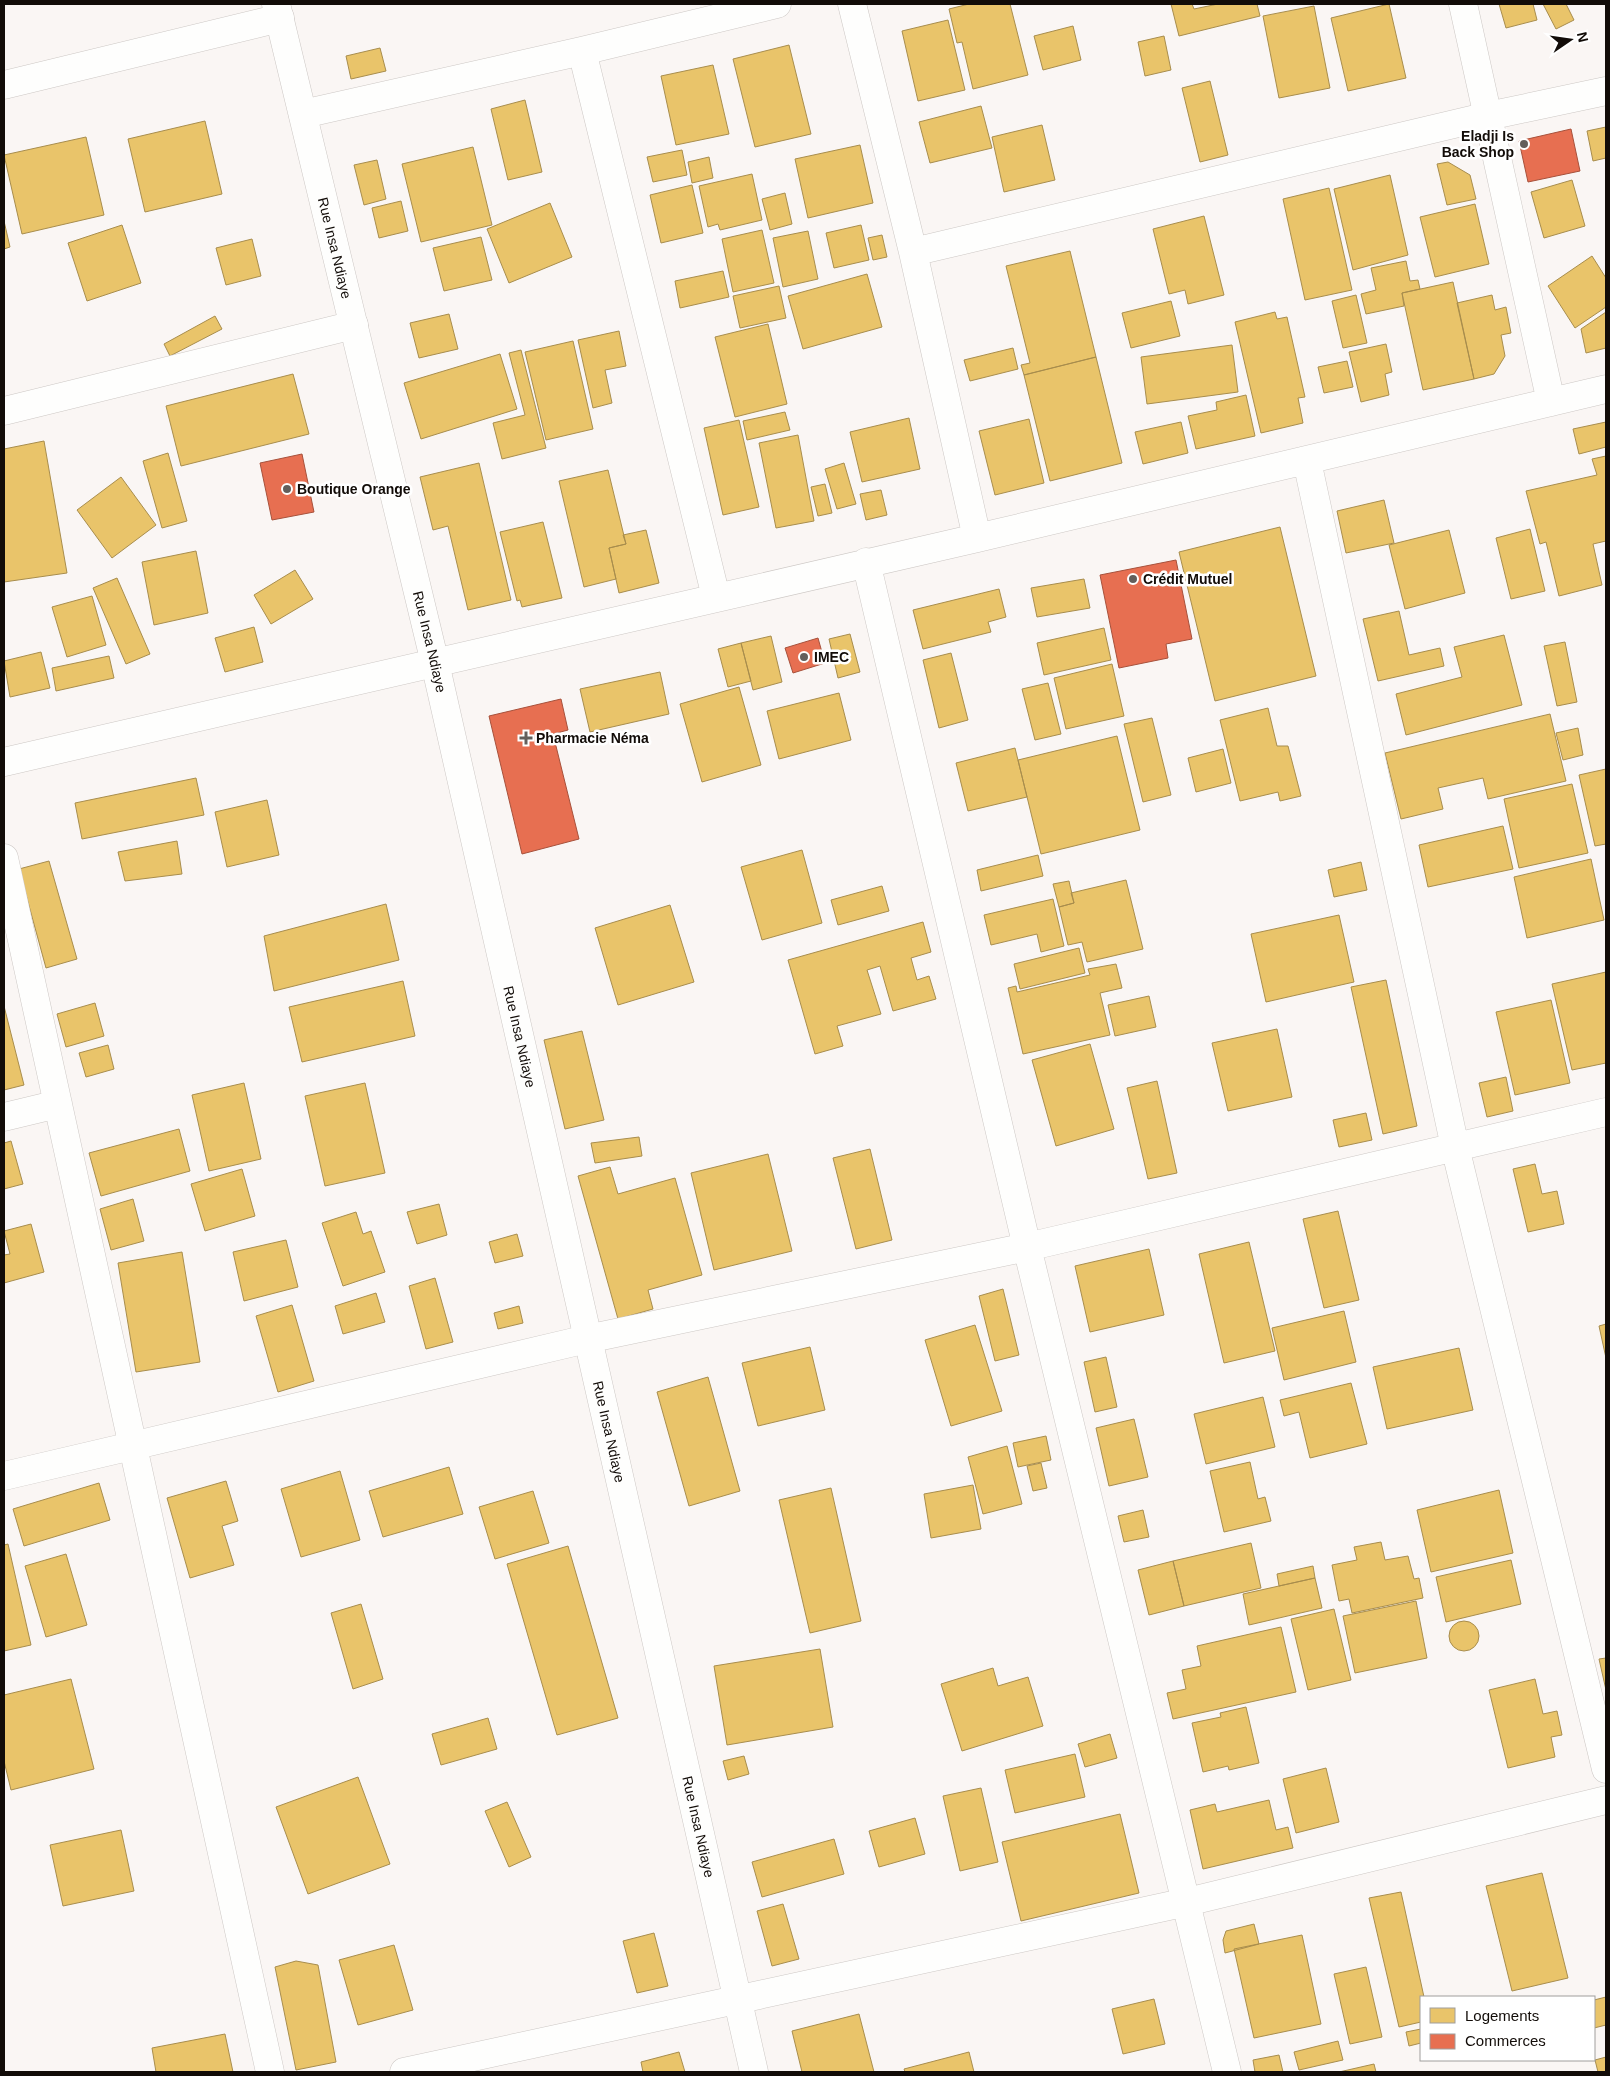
<svg xmlns="http://www.w3.org/2000/svg" width="1610" height="2076" font-family="Arial,sans-serif">
<style>
.homes{fill:#e9c46a;stroke:#a88d4d}
.shops{fill:#e76f51;stroke:#a7513b}
.lines{fill:none;stroke-linecap:round;stroke-linejoin:round}
.minor-casing{stroke:#cdc8c5;stroke-width:29}
.secondary-casing{stroke:#cdc8c5;stroke-width:29}
.minor{stroke:#fefefd;stroke-width:28}
.secondary{stroke:#fefefd;stroke-width:28}
.poi-dot{fill:#635e5b;stroke:#fff;stroke-width:2}
.labels{text-anchor:middle;dominant-baseline:central;stroke-width:5;stroke-linejoin:round;paint-order:stroke}
.poi-label{font-size:14px;font-weight:bold;fill:#120c08;stroke:#fff;text-anchor:start}
.street-label{font-size:14px;fill:#120c08;stroke:#fff}
</style>
<rect width="100%" height="100%" fill="#faf6f4"/>
<path class="homes" d="M969 4H1010L1028 75 973 89 962 42 957 43 949 9Z
M1171 4H1192L1194 9 1218 4H1257L1260 16 1179 36Z
M1389 4 1406 78 1348 91 1331 18Z
M1499 4H1533L1537 20 1506 28Z
M1543 4H1566L1574 20 1556 29Z
M1314 6 1330 88 1279 98 1263 16Z
M948 20 965 90 918 101 902 31Z
M1073 26 1081 60 1043 70 1034 36Z
M1164 36 1171 70 1145 76 1138 42Z
M789 45 811 134 755 147 733 59Z
M380 48 386 71 351 79 346 56Z
M713 65 729 134 676 145 661 76Z
M1210 81 1228 155 1200 162 1182 88Z
M525 100 542 172 508 180 491 109Z
M981 106 992 148 930 163 919 122Z
M205 121 222 194 145 212 128 139Z
M1042 125 1055 180 1004 192 992 137Z
M1606 127V158L1593 161 1587 131Z
M86 137 104 215 22 234 4 155Z
M860 145 873 203 808 218 795 159Z
M473 147 492 225 421 242 402 164Z
M682 150 687 175 653 182 647 157Z
M709 157 713 178 692 183 688 162Z
M377 160 386 199 364 205 354 165Z
M1448 162 1470 175 1476 199 1447 205 1437 164Z
M752 174 762 220 720 230 718 224 708 227 699 186Z
M1390 175 1408 255 1353 270 1334 189Z
M1572 180 1585 226 1544 238 1531 192Z
M692 185 703 233 661 243 650 195Z
M1329 188 1352 290 1305 300 1283 199Z
M785 193 792 224 770 230 762 199Z
M401 201 408 231 379 238 372 208Z
M550 203 572 257 509 283 487 229Z
M1475 204 1489 264 1435 277 1420 217Z
M1204 216 1224 295 1188 304 1185 290 1169 294 1153 229Z
M4 221 10 247 4 249Z
M122 225 141 283 87 301 68 243Z
M861 225 869 260 834 268 826 233Z
M762 230 774 283 733 292 722 239Z
M808 231 818 279 783 287 773 238Z
M882 235 887 257 873 260 868 238Z
M481 237 492 280 444 291 433 248Z
M252 239 261 276 226 285 216 248Z
M1070 251 1096 357 1024 375 1021 365 1030 363 1006 266Z
M1592 256 1606 278V307L1575 328 1548 286Z
M1406 261 1410 281 1418 280 1420 289 1402 293 1404 306 1366 314 1361 294 1376 290 1371 268Z
M723 271 729 297 680 308 675 281Z
M867 274 882 327 803 349 788 296Z
M1453 282 1474 379 1423 390 1402 293Z
M779 286 786 318 740 328 733 296Z
M1356 295 1367 343 1343 348 1332 301Z
M1492 295 1495 310 1506 307 1511 333 1501 335 1505 356 1494 374 1474 379 1457 303Z
M1171 301 1180 336 1131 348 1122 313Z
M1275 312 1277 319 1287 317 1305 397 1298 398 1303 423 1261 433 1235 322Z
M1606 312V348L1586 353 1581 329Z
M449 314 458 349 419 358 410 323Z
M215 316 222 329 170 356 164 344Z
M768 324 787 404 735 417 715 337Z
M619 331 626 366 605 370 612 403 593 408 578 340Z
M573 341 593 429 546 440 525 352Z
M1386 344 1392 372 1385 374 1389 395 1361 402 1349 352Z
M1232 345 1238 392 1147 404 1141 357Z
M1013 348 1018 369 970 381 964 360Z
M521 350 546 448 502 459 493 423 525 415 509 353Z
M500 354 517 409 421 439 404 383Z
M1096 357 1122 463 1050 481 1024 375Z
M1347 361 1353 387 1324 393 1318 367Z
M293 374 309 434 181 466 166 406Z
M1246 395 1255 436 1196 449 1188 416 1217 410 1216 402Z
M785 412 790 430 747 440 743 421Z
M909 418 920 469 862 482 850 432Z
M1029 419 1044 483 995 495 979 431Z
M739 420 759 507 723 515 704 428Z
M1181 422 1188 453 1143 464 1135 432Z
M1606 422V447L1579 454 1573 429Z
M798 435 814 521 776 528 759 443Z
M44 441 67 573 4 582V449Z
M168 453 187 521 162 528 143 461Z
M1606 456V541L1593 544 1602 585 1559 596 1546 542 1540 544 1526 491 1597 475 1592 459Z
M479 463 511 600 468 610 448 526 433 530 420 477Z
M844 463 856 504 837 509 825 469Z
M608 470 626 544 609 548 616 579 584 587 559 481Z
M121 477 156 525 112 558 77 510Z
M825 484 832 513 818 516 811 487Z
M881 490 887 515 866 520 860 494Z
M1384 500 1394 543 1346 553 1337 511Z
M543 522 562 598 522 607 520 600 517 601 500 532Z
M1280 527 1316 676 1215 701 1179 552Z
M1530 529 1545 591 1511 599 1496 538Z
M646 530 659 583 619 593 609 548 626 544 623 535Z
M1449 530 1465 593 1405 609 1389 545Z
M196 551 208 613 154 625 142 562Z
M295 570 313 599 271 624 254 595Z
M117 578 150 654 126 664 93 588Z
M1084 579 1090 608 1037 617 1031 588Z
M999 589 1006 617 988 622 991 632 923 649 913 610Z
M92 596 106 645 67 657 52 607Z
M1399 611 1409 655 1440 648 1444 666 1378 681 1363 619Z
M254 627 263 662 225 672 215 638Z
M1104 628 1111 660 1044 675 1037 643Z
M850 634 860 672 838 678 829 639Z
M1504 635 1522 705 1406 735 1396 694 1462 677 1454 647Z
M771 636 782 682 753 690 741 643Z
M1565 642 1577 702 1557 706 1544 646Z
M741 643 751 681 728 687 718 649Z
M41 652 50 688 10 697 4 661Z
M951 653 968 720 939 728 923 660Z
M109 656 114 678 56 691 52 668Z
M1112 664 1124 716 1066 729 1054 678Z
M660 672 669 714 590 732 580 689Z
M1048 683 1061 734 1035 740 1022 689Z
M739 687 761 765 702 782 680 704Z
M839 693 851 740 779 759 767 711Z
M1268 708 1277 746H1288L1301 796 1280 801 1278 792 1240 801 1220 720Z
M1550 714 1566 781 1488 799 1483 778 1438 788 1443 809 1401 819 1385 753Z
M1152 718 1171 795 1143 802 1124 724Z
M1578 728 1583 755 1563 760 1556 733Z
M1117 736 1140 830 1041 854 1018 760Z
M1015 748 1027 797 968 811 956 763Z
M1223 749 1231 783 1196 792 1188 758Z
M1606 769V844L1595 846 1579 775Z
M196 778 204 815 82 839 75 803Z
M1572 784 1588 853 1519 868 1504 799Z
M267 800 279 855 227 867 215 812Z
M1503 826 1513 869 1428 887 1419 845Z
M177 841 182 874 125 881 118 852Z
M802 850 822 923 762 940 741 867Z
M1038 855 1043 876 981 891 977 870Z
M1591 859 1604 920 1527 938 1514 877Z
M49 861 77 959 46 968 19 869Z
M1361 862 1367 890 1334 897 1328 870Z
M1126 880 1143 949 1087 962 1082 942 1068 945 1059 907 1074 903 1071 893Z
M1069 881 1074 903 1059 907 1053 884Z
M882 886 889 911 838 925 831 900Z
M1053 899 1064 946 1041 952 1037 934 991 945 984 915Z
M386 904 399 960 274 991 264 936Z
M670 905 694 982 618 1005 595 928Z
M1339 915 1354 982 1266 1002 1251 934Z
M923 922 931 952 911 958 917 980 929 976 936 999 893 1011 880 966 867 970 881 1014 837 1026 843 1046 815 1054 788 960Z
M1079 948 1085 973 1020 989 1014 964Z
M1116 964 1122 988 1100 993 1110 1035 1023 1054 1008 988 1016 986 1017 992 1090 975 1088 969Z
M1606 972V1063L1572 1070 1552 984Z
M1386 980 1417 1126 1383 1134 1351 987Z
M403 981 415 1036 302 1062 289 1007Z
M1149 996 1156 1027 1115 1036 1108 1005Z
M1551 1000 1570 1083 1515 1095 1496 1012Z
M95 1003 104 1036 66 1047 57 1014Z
M4 1006 24 1085 4 1090Z
M1277 1029 1292 1097 1228 1111 1212 1043Z
M582 1031 604 1120 565 1129 544 1040Z
M1090 1044 1114 1129 1056 1146 1032 1060Z
M108 1045 114 1069 86 1077 79 1053Z
M1506 1077 1513 1111 1487 1117 1479 1083Z
M1157 1081 1177 1173 1148 1179 1127 1088Z
M244 1083 261 1159 209 1171 192 1095Z
M365 1083 385 1173 325 1186 305 1096Z
M1366 1113 1372 1140 1339 1147 1333 1120Z
M179 1129 190 1171 101 1196 89 1153Z
M639 1137 642 1156 595 1163 591 1143Z
M11 1141 23 1184 4 1189V1143Z
M870 1149 892 1240 856 1249 833 1158Z
M768 1154 792 1251 714 1270 691 1173Z
M1535 1164 1542 1194 1557 1191 1564 1224 1528 1232 1513 1169Z
M610 1167 618 1194 675 1178 702 1275 648 1290 653 1309 618 1319 578 1176Z
M242 1169 255 1216 205 1231 191 1184Z
M133 1199 144 1241 111 1250 100 1209Z
M439 1204 447 1235 417 1244 407 1212Z
M1338 1211 1359 1300 1324 1308 1303 1219Z
M356 1212 363 1234 371 1231 385 1272 343 1286 322 1223Z
M31 1224 44 1272 4 1283V1255L10 1254 4 1231Z
M517 1234 523 1256 495 1263 489 1242Z
M286 1240 298 1287 244 1301 233 1252Z
M1249 1242 1275 1351 1224 1363 1199 1254Z
M1149 1249 1164 1315 1090 1332 1075 1266Z
M182 1252 200 1362 136 1372 118 1263Z
M435 1278 453 1342 426 1349 409 1286Z
M1003 1289 1019 1355 995 1361 979 1296Z
M376 1293 385 1322 343 1334 335 1306Z
M292 1305 314 1381 278 1392 256 1316Z
M519 1306 523 1323 498 1329 494 1313Z
M1344 1311 1356 1362 1284 1380 1272 1328Z
M1606 1324V1358L1599 1326Z
M975 1325 1002 1411 951 1426 925 1340Z
M810 1347 825 1410 758 1426 742 1363Z
M1459 1348 1473 1410 1387 1429 1373 1367Z
M1106 1357 1117 1407 1095 1412 1084 1362Z
M708 1377 740 1491 689 1506 657 1392Z
M1351 1383 1367 1444 1310 1458 1299 1412 1284 1416 1280 1400Z
M1263 1397 1275 1447 1206 1464 1194 1414Z
M1134 1419 1148 1477 1109 1486 1096 1428Z
M1046 1436 1051 1460 1018 1467 1013 1443Z
M1007 1446 1022 1504 983 1514 968 1457Z
M1250 1462 1258 1499 1265 1497 1271 1521 1224 1532 1210 1471Z
M1041 1463 1047 1488 1033 1491 1027 1466Z
M449 1467 463 1514 383 1537 369 1491Z
M340 1471 360 1540 301 1557 281 1489Z
M226 1481 238 1521 222 1526 234 1565 190 1578 167 1498Z
M99 1483 110 1520 24 1546 13 1509Z
M973 1485 981 1529 931 1538 924 1494Z
M831 1488 861 1621 810 1633 779 1500Z
M1499 1490 1513 1553 1431 1572 1417 1510Z
M533 1491 549 1543 495 1559 479 1507Z
M1143 1510 1149 1537 1124 1542 1118 1516Z
M1381 1542 1385 1560 1408 1556 1414 1579 1419 1578 1423 1598 1352 1613 1349 1599 1339 1601 1332 1565 1357 1560 1354 1547Z
M1251 1543 1261 1588 1184 1606 1173 1561Z
M8 1544 31 1645 4 1651V1545Z
M568 1546 618 1718 557 1735 507 1564Z
M66 1554 87 1625 46 1637 25 1566Z
M1511 1560 1521 1604 1446 1622 1436 1577Z
M1173 1561 1184 1606 1149 1615 1138 1570Z
M1313 1566 1315 1578 1279 1586 1277 1574Z
M1315 1578 1322 1608 1249 1625 1243 1594Z
M1416 1601 1427 1658 1355 1673 1343 1616Z
M361 1604 383 1679 353 1689 331 1613Z
M1334 1609 1351 1680 1308 1690 1291 1619Z
M1449 1636a15 15 0 1 1 30 0a15 15 0 1 1-30 0Z
M1281 1627 1296 1692 1173 1719 1167 1693 1186 1689 1182 1670 1201 1666 1197 1646Z
M820 1649 833 1727 727 1745 714 1666Z
M1606 1658V1690L1599 1659Z
M993 1668 998 1686 1028 1677 1043 1726 962 1751 941 1684Z
M71 1679 94 1769 11 1790 4 1761V1695Z
M1535 1679 1543 1714 1557 1711 1562 1735 1551 1737 1555 1757 1508 1768 1489 1690Z
M1246 1707 1259 1763 1229 1770 1228 1766 1203 1772 1192 1723 1221 1717 1220 1713Z
M488 1718 497 1749 441 1765 432 1734Z
M1110 1734 1117 1758 1085 1767 1078 1744Z
M1075 1754 1085 1797 1015 1813 1005 1770Z
M744 1756 749 1774 728 1780 723 1761Z
M1326 1768 1339 1822 1296 1833 1283 1779Z
M358 1777 390 1864 308 1894 276 1807Z
M981 1788 998 1862 960 1871 943 1796Z
M1269 1800 1276 1830 1288 1827 1293 1848 1203 1869 1190 1810 1215 1804 1217 1812Z
M507 1802 531 1857 509 1867 485 1811Z
M1120 1814 1139 1893 1021 1921 1002 1842Z
M915 1818 925 1854 879 1867 869 1831Z
M121 1830 134 1891 63 1906 50 1845Z
M834 1839 844 1874 762 1897 752 1862Z
M1542 1873 1568 1978 1512 1991 1486 1886Z
M1401 1892 1424 1997H1421V2022L1399 2027 1369 1898Z
M783 1904 799 1959 772 1966 757 1911Z
M1254 1924 1259 1944 1225 1953 1223 1940 1226 1931Z
M654 1933 668 1986 637 1993 623 1941Z
M1302 1935 1321 2024 1254 2038 1234 1949Z
M394 1945 413 2010 358 2025 339 1960Z
M296 1961 318 1965 336 2062 296 2070 275 1967Z
M1366 1967 1382 2037 1350 2044 1334 1974Z
M1606 1997V2025L1594 2028V2000Z
M1154 1999 1165 2044 1123 2054 1112 2009Z
M859 2014 874 2072H802L792 2031Z
M1421 2029V2043L1409 2046 1406 2032Z
M225 2034 233 2072H156L152 2048Z
M1338 2041 1343 2060 1299 2070 1294 2052Z
M679 2052 685 2072H643L641 2062Z
M969 2052 974 2072H905L904 2069Z
M1279 2055 1283 2072H1255L1253 2060Z
M1606 2057V2072H1598L1595 2060Z
M1374 2064 1376 2072H1339Z"/>
<path class="shops" d="M1571 129 1580 171 1528 182 1519 141Z
M302 454 314 512 272 520 260 463Z
M1176 560 1192 639 1166 644 1168 658 1119 668 1100 575Z
M818 638 825 663 793 673 785 648Z
M561 699 568 730 553 734 579 839 522 854 489 716Z"/>
<g class="lines">
<defs>
<path id="minor" d="M852 4 913 252 977 538
M1463 4 1551 402
M582 51 716 597
M4 85 280 18
M303 114 582 51 777 4
M913 252 1488 116 1606 91
M4 411 354 325
M1307 461 1455 1147 1606 1769
M866 562 1027 1247 1227 2072
M4 762 977 538 1606 389
M4 858 270 2072
M4 1117 58 1104
M4 1476 587 1339 1027 1247 1606 1112
M404 2072 1187 1902 1606 1800"/>
<g id="secondary">
<path id="s1" d="M276 4 435 663 754 2072"/>
</g>
</defs>
<use href="#minor" class="minor-casing"/>
<use href="#secondary" class="secondary-casing"/>
<use href="#minor" class="minor"/>
<use href="#secondary" class="secondary"/>
</g>
<g class="poi-dot">
<circle cx="1524" cy="144" r="5"/>
<circle cx="287" cy="489" r="5"/>
<circle cx="1133" cy="579" r="5"/>
<circle cx="804" cy="657" r="5"/>
<path d="M523.5 730.5h5v5h5v5h-5v5h-5v-5h-5v-5h5z"/>
</g>
<g class="labels">
<g class="poi-label">
<text x="1514" y="136" text-anchor="end">Eladji Is<tspan x="1514" dy="16">Back Shop</tspan></text>
<text x="297" y="489">Boutique Orange</text>
<text x="1143" y="579">Crédit Mutuel</text>
<text x="814" y="657">IMEC</text>
<text x="536" y="738">Pharmacie Néma</text>
</g>
<g class="street-label">
<text stroke="none"><textPath href="#s1" startOffset="251">Rue Insa Ndiaye</textPath></text>
<text stroke="none"><textPath href="#s1" startOffset="656">Rue Insa Ndiaye</textPath></text>
<text stroke="none"><textPath href="#s1" startOffset="1061">Rue Insa Ndiaye</textPath></text>
<text stroke="none"><textPath href="#s1" startOffset="1466">Rue Insa Ndiaye</textPath></text>
<text stroke="none"><textPath href="#s1" startOffset="1871">Rue Insa Ndiaye</textPath></text>
</g>
</g>
<rect width="1610" height="2076" fill="none" stroke="#120c08" stroke-width="10"/>
<rect x="1420" y="1996" width="175" height="65" fill="#ffffff" stroke="#a09e9c"/>
<rect x="1430" y="2008" width="25" height="15" fill="#e9c46a" stroke="#a09e9c"/>
<text x="1465" y="2021" font-size="15" fill="#120c08">Logements</text>
<rect x="1430" y="2034" width="25" height="15" fill="#e76f51" stroke="#a09e9c"/>
<text x="1465" y="2046" font-size="15" fill="#120c08">Commerces</text>
<g transform="translate(1570 40) rotate(77)" stroke="#ffffff" stroke-width="4" paint-order="stroke">
<path d="M0-4L9 19L0 12L-9 19Z" fill="#120c08"/>
<text y="-8" font-size="14" font-weight="bold" text-anchor="middle" fill="#120c08">N</text>
</g>
</svg>
